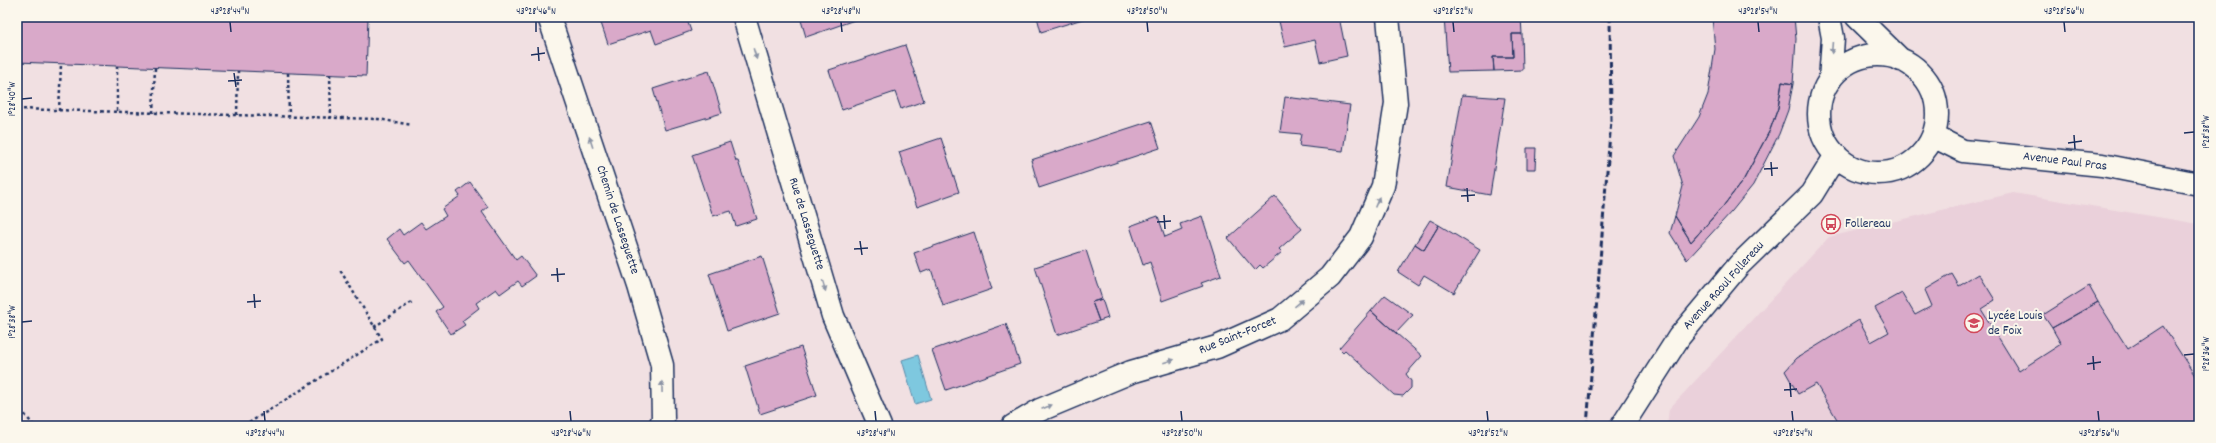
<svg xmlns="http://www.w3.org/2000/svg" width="2216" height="443" font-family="Dekko,sans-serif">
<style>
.built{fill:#ead0da}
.water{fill:#7ec8df;stroke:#568bab}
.building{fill:#d9a9c9;stroke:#1b2f5e}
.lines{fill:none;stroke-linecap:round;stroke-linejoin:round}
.minor-casing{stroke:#1b2f5e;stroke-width:25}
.path{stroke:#1b2f5e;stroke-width:2.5;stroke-dasharray:3 3;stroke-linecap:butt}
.minor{stroke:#fbf7ec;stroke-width:22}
.rail{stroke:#1b2f5e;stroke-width:3;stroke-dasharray:6 3;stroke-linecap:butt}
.oneway{fill:#8b93a5}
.ticks{fill:none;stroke:#1b2f5e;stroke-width:1.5}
.labels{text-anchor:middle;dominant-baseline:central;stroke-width:4;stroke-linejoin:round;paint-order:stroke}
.street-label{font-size:13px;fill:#1b2f5e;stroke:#fbf7ec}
.poi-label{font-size:13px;fill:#1b2f5e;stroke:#fbf7ec;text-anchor:start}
.neatline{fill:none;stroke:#1b2f5e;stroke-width:1.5}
.ticks-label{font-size:10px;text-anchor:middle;fill:#1b2f5e}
</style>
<rect width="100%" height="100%" fill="#f1e0e2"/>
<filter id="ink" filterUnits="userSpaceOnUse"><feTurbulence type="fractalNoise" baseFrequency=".025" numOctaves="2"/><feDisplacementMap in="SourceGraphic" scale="8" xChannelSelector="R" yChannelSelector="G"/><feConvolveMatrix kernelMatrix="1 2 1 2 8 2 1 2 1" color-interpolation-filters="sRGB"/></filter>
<g filter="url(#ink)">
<path class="built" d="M2013 193 2199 224V426H1667L1669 409 1829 237Z"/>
<path class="water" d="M918 355 931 399 915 404 902 360Z"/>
<path class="building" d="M17 17H368L366 76 17 62Z
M599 17H686L691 31 656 44 651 30 608 44Z
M800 17H863L806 37Z
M1037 17H1089L1041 32Z
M1278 17H1339L1347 56 1320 62 1315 40 1285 47Z
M1444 17H1521L1522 34H1512L1513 57H1493L1494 71 1448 72Z
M1712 17H1794L1796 39 1793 84 1782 82 1778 108 1770 130 1744 179 1724 205 1691 242 1675 216 1683 186 1674 156 1699 117 1708 94 1715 49Z
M1512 34H1522L1523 70 1494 71 1493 57H1513Z
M905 45 924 101 901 109 895 92 842 110 829 70Z
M709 71 722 113 665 130 653 89Z
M1782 82 1793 84 1788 110 1779 134 1753 185 1732 211 1687 260 1670 233 1675 216 1691 242 1724 205 1744 179 1770 130 1778 108Z
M1462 95 1505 98 1490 195 1447 187Z
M1285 97 1350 105 1343 151 1299 146 1301 134 1280 132Z
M1151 121 1160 148 1039 188 1031 160Z
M941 138 959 192 917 207 899 152Z
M730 142 736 161H738L757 219 736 226 731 211 713 216 692 155Z
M1527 148H1536L1535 169H1527Z
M470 182 488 207 482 212 516 260 521 256 536 276 522 286 518 281 500 294 496 289 476 303 479 308 462 321 465 325 451 334 436 312 443 307 409 260 405 263 387 239 399 229 403 235 421 222 426 229 446 216 442 209 460 196 457 192Z
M1275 196 1302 229 1279 249 1282 252 1263 268 1260 265 1255 270 1228 238Z
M1158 216 1165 237 1182 230 1180 224 1202 216 1221 276 1201 283 1203 286 1162 301 1150 262 1143 265 1130 226Z
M1430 220 1439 225 1424 250 1415 244Z
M1439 225 1480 250 1454 293 1424 275 1418 285 1398 272 1415 244 1424 250Z
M974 232 992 289 943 306 931 269 921 273 914 253Z
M1086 250 1102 299 1092 302 1099 321 1057 335 1035 267Z
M762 256 780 313 727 331 709 274Z
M1952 274 1959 286 1979 274 1995 300 1981 309 2019 371 2061 344 2052 328 2098 302 2128 349 2163 326 2199 382V426H1841L1816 384 1798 394 1785 371 1797 358 1859 320 1871 342 1889 332 1875 308 1902 293 1915 315 1932 306 1925 290Z
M2089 286 2098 302 2052 328 2043 315Z
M1385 295 1413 315 1396 333 1371 311Z
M1102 299 1108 318 1099 321 1092 302Z
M1371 311 1422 356 1406 374 1411 381V388L1403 396 1394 395 1345 350 1343 352 1339 348Z
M1006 324 1020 364 946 390 932 350Z
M801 347 817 395 760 414 745 366Z"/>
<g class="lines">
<defs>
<path id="minor" d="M549 17 639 286 662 365 663 419 660 426
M744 17 833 316 880 426
M1829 17 1833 38 1830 80
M1857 17 1901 60
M1819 114a59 59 0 1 1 118 0a59 59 0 1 1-118 0Z
M1933 136 1963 151 2102 165 2199 184
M1013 426 1040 410 1131 372 1217 347 1280 319 1330 277 1361 237 1383 186 1396 103 1388 17
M1622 426 1679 337 1739 265 1812 194 1836 155"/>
</defs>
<use href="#minor" class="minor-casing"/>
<path class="path" d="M117 66V112
M288 73 289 117
M330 74 331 118
M17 109 378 119 412 125
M59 111 61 64
M153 113 155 68
M237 115 238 71
M374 327 412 302
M17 405 34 426
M244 426 382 339 340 270"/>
<use href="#minor" class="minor"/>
<path class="rail" d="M1587 426 1611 120 1610 17"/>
</g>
<defs><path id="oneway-solid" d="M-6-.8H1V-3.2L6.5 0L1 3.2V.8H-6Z"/></defs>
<g class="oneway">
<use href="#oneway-solid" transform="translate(1832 48) rotate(94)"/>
<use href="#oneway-solid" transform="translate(755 54) rotate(73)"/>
<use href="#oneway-solid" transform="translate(591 142) rotate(-108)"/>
<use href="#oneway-solid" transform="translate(1377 202) rotate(-67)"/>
<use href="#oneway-solid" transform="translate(824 286) rotate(73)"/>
<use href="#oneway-solid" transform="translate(1299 303) rotate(-40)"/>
<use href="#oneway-solid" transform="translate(1169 361) rotate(-16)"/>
<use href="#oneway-solid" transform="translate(662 387) rotate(-91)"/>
<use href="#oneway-solid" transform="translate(1047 407) rotate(-23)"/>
</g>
</g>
<path class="ticks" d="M230 22 231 32M536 22V32M841 22 842 32M1147 22 1148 32M1453 22 1454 32M1758 22 1759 32M2064 22 2065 32M538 47 539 61M531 55 545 53M234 73 236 87M228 81 242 80M22 99 32 98M2184 133 2194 132M2074 135 2075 149M2068 143 2082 141M1771 162 1772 176M1764 169 1778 168M1467 188 1468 202M1461 196 1475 195M1164 215 1165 229M1157 222 1171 221M860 241 862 255M854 249 868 248M557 268 558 282M551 275 565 274M254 294 255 308M247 302 261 301M22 322 32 321M2184 355 2194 354M2093 356 2094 370M2087 364 2101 362M1790 383 1791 397M1784 390 1797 389M264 411 265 421M570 411 571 421M875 411 876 421M1181 411 1182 421M1487 411 1488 421M1792 411 1793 421M2098 411 2099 421"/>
<defs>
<symbol id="bus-ring" viewBox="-11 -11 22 22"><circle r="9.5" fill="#fbf7ec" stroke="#d1495b" stroke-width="1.5"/><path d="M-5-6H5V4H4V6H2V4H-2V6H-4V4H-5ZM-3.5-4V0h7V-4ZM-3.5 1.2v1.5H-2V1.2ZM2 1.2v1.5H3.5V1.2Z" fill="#d1495b"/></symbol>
<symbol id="school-ring" viewBox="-11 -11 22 22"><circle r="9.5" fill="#fbf7ec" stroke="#d1495b" stroke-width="1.5"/><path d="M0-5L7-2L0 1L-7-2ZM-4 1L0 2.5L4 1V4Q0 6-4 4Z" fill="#d1495b"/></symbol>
</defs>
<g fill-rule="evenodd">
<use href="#bus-ring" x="1820" y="213" width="22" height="22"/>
<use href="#school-ring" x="1963" y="312" width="22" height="22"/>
</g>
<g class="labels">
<g class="street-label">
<text transform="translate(2065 162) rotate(7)">Avenue Paul Pras</text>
<text transform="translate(617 220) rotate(72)">Chemin de Lasseguette</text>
<text transform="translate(806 224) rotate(73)">Rue de Lasseguette</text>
<text transform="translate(1724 286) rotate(-48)">Avenue Raoul Follereau</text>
<text transform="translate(1238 336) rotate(-22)">Rue Saint-Forcet</text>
</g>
<g class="poi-label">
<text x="1845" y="224">Follereau</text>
<text x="1988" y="316">Lycée Louis<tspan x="1988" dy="15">de Foix</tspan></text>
</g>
</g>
<rect width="2216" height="443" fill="none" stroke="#fbf7ec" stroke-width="44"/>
<rect x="22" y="22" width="2172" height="399" class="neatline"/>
<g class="ticks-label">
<text x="230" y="14">43°28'44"N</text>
<text x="536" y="14">43°28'46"N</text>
<text x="841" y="14">43°28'48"N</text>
<text x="1147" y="14">43°28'50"N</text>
<text x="1453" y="14">43°28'52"N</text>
<text x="1758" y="14">43°28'54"N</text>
<text x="2064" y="14">43°28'56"N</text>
<text transform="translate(11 99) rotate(-90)" y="4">1°28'40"W</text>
<text transform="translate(2205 132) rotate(-90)" y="4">1°28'38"W</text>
<text transform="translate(11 322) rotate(-90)" y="4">1°28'38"W</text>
<text transform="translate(2205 354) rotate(-90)" y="4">1°28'36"W</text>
<text x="265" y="436">43°28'44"N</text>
<text x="571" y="436">43°28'46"N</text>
<text x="876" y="436">43°28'48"N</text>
<text x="1182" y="436">43°28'50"N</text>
<text x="1488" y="436">43°28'52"N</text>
<text x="1793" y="436">43°28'54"N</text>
<text x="2099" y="436">43°28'56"N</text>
</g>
</svg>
